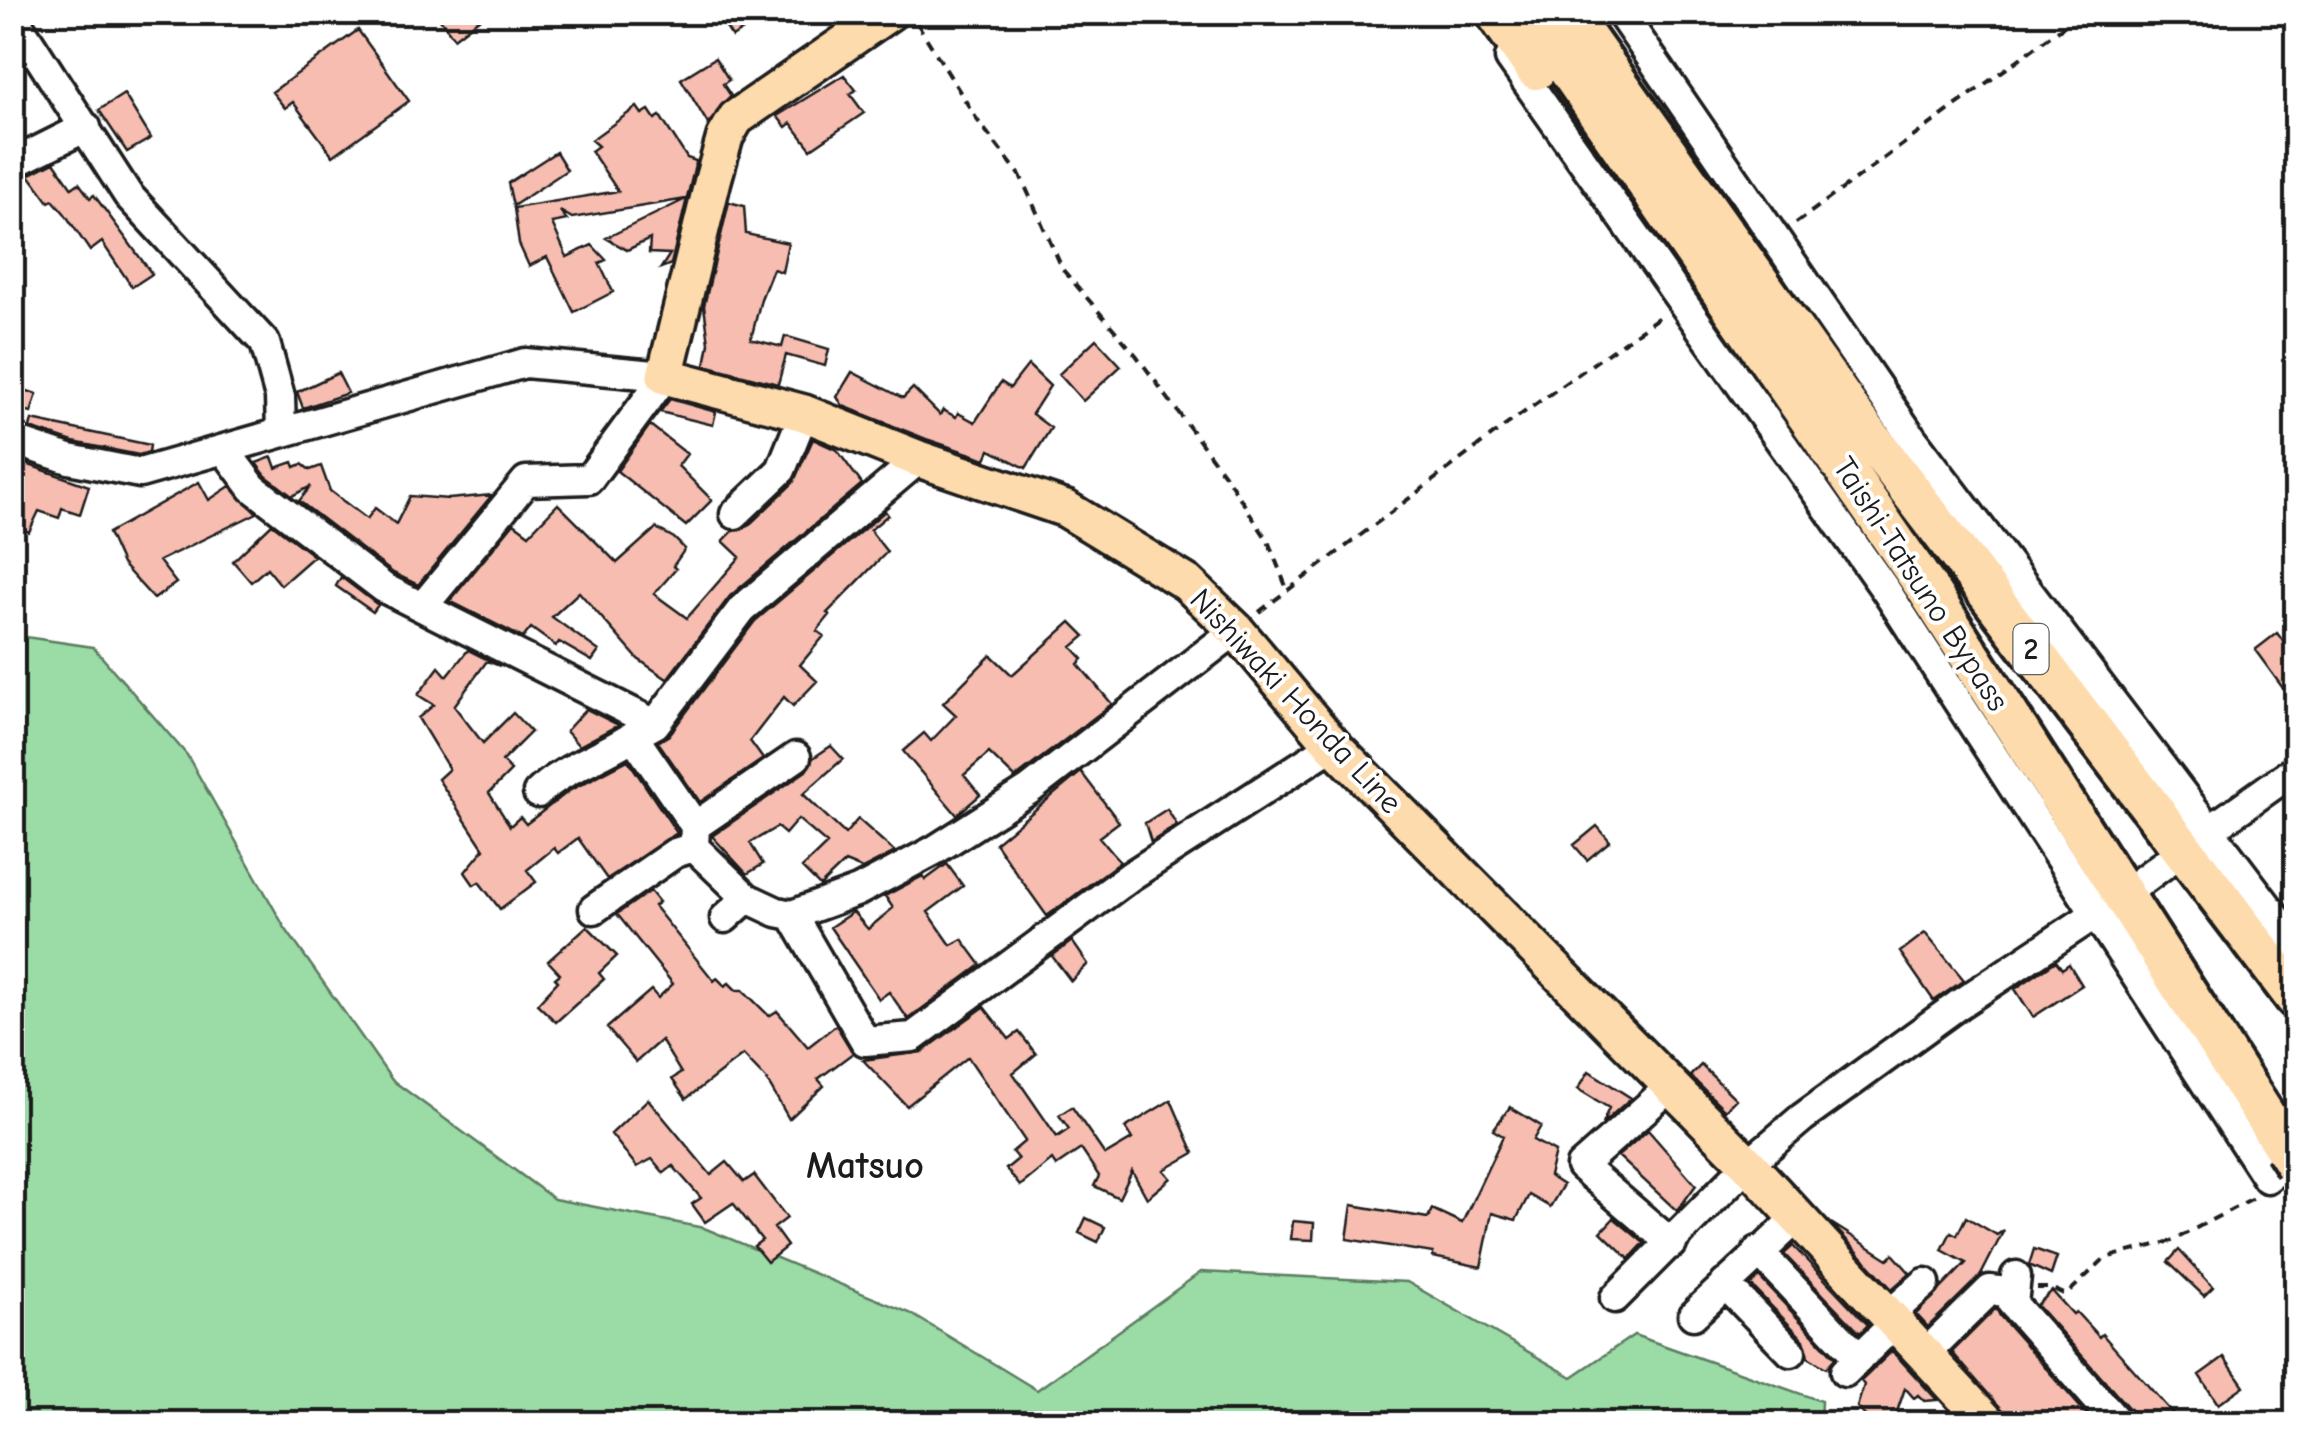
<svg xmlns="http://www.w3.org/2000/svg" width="2309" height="1436" font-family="'Comic Neue',sans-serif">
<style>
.green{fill:#9adba6;stroke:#5b7c61;stroke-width:2.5}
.building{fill:#f7bdb1;stroke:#1c1c1c;stroke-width:2.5}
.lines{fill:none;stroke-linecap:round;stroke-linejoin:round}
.minor-casing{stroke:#1c1c1c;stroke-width:35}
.major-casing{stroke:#1c1c1c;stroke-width:42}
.highway-casing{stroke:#1c1c1c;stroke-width:48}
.path{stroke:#1c1c1c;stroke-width:4;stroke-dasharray:10 8;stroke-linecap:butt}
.minor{stroke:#fff;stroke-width:28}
.major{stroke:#fedbac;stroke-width:35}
.highway{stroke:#fedbac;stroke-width:40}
.highway-bridge-casing{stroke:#1c1c1c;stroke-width:48;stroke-linecap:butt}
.highway-bridge{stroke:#fedbac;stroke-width:40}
.labels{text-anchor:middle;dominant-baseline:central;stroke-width:8;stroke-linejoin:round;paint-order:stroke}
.shield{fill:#fff;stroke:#606060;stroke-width:2.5}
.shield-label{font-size:30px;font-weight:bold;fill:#1c1c1c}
.street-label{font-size:32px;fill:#1c1c1c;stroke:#fff}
.quarter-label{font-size:38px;font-weight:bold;fill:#1c1c1c;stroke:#fff}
</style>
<rect width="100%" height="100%" fill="#fff"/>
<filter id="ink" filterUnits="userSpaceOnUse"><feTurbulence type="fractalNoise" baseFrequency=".01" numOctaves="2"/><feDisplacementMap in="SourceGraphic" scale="20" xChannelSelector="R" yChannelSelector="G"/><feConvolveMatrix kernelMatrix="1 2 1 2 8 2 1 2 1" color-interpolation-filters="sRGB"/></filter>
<g filter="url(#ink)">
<path class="green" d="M12 635 93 647 187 755 285 928 392 1080 554 1199 704 1228 910 1313 1037 1390 1201 1272 1407 1282 1572 1377 1634 1335 1821 1401 1820 1423H13Z"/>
<path class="building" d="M435 12H488L454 38Z
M716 12H741L749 26 732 37Z
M358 30 409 101 333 156 293 102 285 108 272 92Z
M715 58 729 80 723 84 731 96 708 124 681 79Z
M844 75 856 90 850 94 864 113 811 149 791 123 786 127 777 116Z
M124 94 151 138 127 152 99 110Z
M637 107 642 114 649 110 655 119 660 116 687 158 696 161 671 264 661 268 670 254 649 253 650 239 627 250 606 238 686 199 572 218 560 211 567 220 552 223 567 257 592 245 606 260 599 263 613 292 574 312 547 257 529 266 519 244 514 208 618 191 591 151 598 146 591 140Z
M556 152 567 170 513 206 508 183Z
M54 162 72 188 79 183 90 198 94 195 152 274 132 287 102 242 90 251 65 214 53 200 49 202 29 175Z
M729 202 744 206 746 234 788 243 782 272 773 269 761 299 751 339 782 347 785 336 829 349 825 366 786 355 778 384 705 365 709 343 704 306Z
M1096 339 1121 366 1083 401 1059 374Z
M1028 365 1050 386 1032 414 1051 428 1026 468 990 450 986 459 926 439 843 406 837 397 852 372 903 398 913 388 940 415 943 410 956 417 958 413 975 422 1001 382 1010 388Z
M338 373 348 393 303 408 297 392Z
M12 386 37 394 31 413 12 407Z
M670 399 716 412 713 425 660 412Z
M32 420 150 445 149 452 139 455 73 442 30 428Z
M650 425 687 454 678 466 712 500 686 526 617 471Z
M813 439 837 450 862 484 730 596 667 679 638 659 579 592 552 617 599 651 592 661 559 642 556 646 531 628 523 638 450 601 514 523 529 534 558 504 617 563 656 528 674 538 685 549 673 566 676 569 654 594 687 618 740 557 723 541 733 531 747 527 793 483Z
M272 457 276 468 293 462 295 467 302 464 310 470 321 466 330 491 367 519 375 508 396 524 410 496 449 499 492 495 418 585 393 573 299 501 311 486 292 496 266 476 256 463Z
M12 459 89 486 80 514 62 508 59 518 39 511 29 532 12 525Z
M199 482 209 500 230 486 257 513 159 561 176 583 154 599 122 564 108 533Z
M885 511 888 515 870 530 887 552 827 613 830 615 817 631 824 636 800 665 817 681 793 706 784 697 750 741 763 759 700 802 658 742 669 735 755 621Z
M272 524 314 556 281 585 267 568 251 582 233 561Z
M341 577 378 605 373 612 336 586Z
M1071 622 1085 636 1072 647 1083 659 1078 664 1112 704 1015 778 989 753 964 775 980 795 957 815 903 751 924 733 931 741 956 715 943 703 991 655 1012 675Z
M2277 633 2296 659V706L2255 650Z
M468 650 500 666 487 661 454 706 483 743 513 713 531 732 502 761 511 771 489 793 510 826 520 817 526 824 569 791 628 760 677 833 607 879 578 838 558 853 554 848 527 870 536 882 500 909 479 882 474 885 465 872 484 849 438 779 449 769 418 718 434 705 418 695 439 667 447 676Z
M586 709 618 725 579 746 566 731Z
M831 746 843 759 803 794 845 834 858 819 895 852 862 869 845 862 820 886 802 868 827 844 798 819 785 834 777 827 750 843 763 864 747 874 712 836 806 771 813 758Z
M1081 772 1119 822 1099 837 1120 862 1047 916 995 843Z
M1167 809 1177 825 1151 842 1145 823Z
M1597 826 1610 841 1587 860 1574 845Z
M947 864 963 886 928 912 951 945 962 939 981 965 908 1019 889 992 879 999 830 927 853 912 868 929 893 908 885 896 923 876 925 880Z
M650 891 659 902 654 906 714 981 717 978 725 986 729 983 736 990H743L769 1016 777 1011 808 1047 836 1025 853 1053 818 1079 824 1086 789 1119 766 1079 743 1055 686 1099 672 1079 681 1073 661 1040 636 1062 607 1028 651 990 658 998 673 984 617 914Z
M587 926 617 956 599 973 604 979 556 1022 537 1004 558 981 555 978 560 974 548 961Z
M1925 933 1964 980 1934 1001 1900 952Z
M1072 941 1088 964 1071 981 1052 956Z
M2056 961 2062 969 2069 964 2082 985 2033 1017 2015 989Z
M984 1007 1009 1039 1019 1032 1036 1054 1013 1073 1057 1137 1069 1129 1059 1115 1072 1107 1105 1155 1132 1139 1125 1128 1171 1100 1194 1153 1164 1170 1171 1178 1147 1198 1132 1171 1119 1198 1094 1186 1099 1176 1081 1149 1056 1166 1052 1160 1020 1186 1006 1169 1018 1159 1012 1152 1025 1141 968 1057 907 1106 863 1060 922 1052Z
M1701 1065 1736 1099 1725 1110 1690 1076Z
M1589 1071 1631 1098 1602 1124 1609 1108 1578 1089Z
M648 1099 711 1175 727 1162 744 1182 754 1175 787 1218 774 1228 787 1246 767 1262 754 1246 762 1240 733 1203 705 1222 692 1204 701 1198 673 1166 664 1173 652 1159 637 1167 611 1134Z
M1510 1107 1541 1126 1533 1140 1555 1152 1549 1176 1563 1185 1550 1207 1529 1195 1516 1220 1492 1213 1481 1267 1433 1257V1253L1347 1239 1352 1205 1428 1218 1432 1209 1462 1223 1503 1136 1493 1130Z
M1648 1130 1696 1185 1677 1211 1618 1156Z
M1966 1217 1997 1235 2004 1230 1981 1275 1928 1327 1916 1314 1966 1263 1942 1250 1951 1232 1957 1235Z
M1086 1218 1105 1227 1098 1242 1079 1233Z
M1614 1218 1644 1243 1629 1259 1601 1232Z
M1293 1221 1314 1223 1313 1240 1291 1239Z
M1831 1223 1888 1259 1893 1254 1910 1273 1892 1289Z
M1793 1246 1868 1325 1860 1333 1784 1254Z
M2034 1249 2057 1257 2051 1275 2029 1265Z
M2179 1250 2213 1287 2204 1296 2168 1262Z
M1759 1277 1835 1358 1826 1368 1808 1357 1804 1340 1751 1285Z
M2052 1291 2073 1314 2076 1312 2099 1337 2102 1334 2182 1424H2136L2132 1412 2037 1305Z
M1996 1308 2000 1316 2095 1424H2014L1952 1352Z
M1892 1351 1937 1400 1924 1401 1918 1395 1914 1398 1905 1388 1893 1424H1885L1867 1418 1857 1407 1864 1385 1861 1381Z
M2224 1357 2244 1386 2218 1404 2199 1375Z"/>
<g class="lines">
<defs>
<path id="minor" d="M1620 12 1912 438 2296 944
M12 15 128 195 265 343 280 397 281 432
M1510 58 1887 592 2267 1178 2296 1157
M12 164 86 127
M12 440 69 459 140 473 525 363 665 376 589 479 526 481 424 605
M226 452 253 488 384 588 655 724
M919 459 742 609 655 724 633 736 695 826 694 847 747 898 777 912 792 915 858 891 935 850 1029 790 1236 630
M735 514 781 470 804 413
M538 793C563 768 604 756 633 736
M695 826 796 757
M2200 837 2296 769
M2136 885 2171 859
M594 909 675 853 694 847
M792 915 865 1041 913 1037 1132 875 1333 745
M725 918 747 898
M1670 1087 1581 1166 1672 1244
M1758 1251 1859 1358
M2016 1276 2013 1304 2119 1424
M1725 1284 1791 1352
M1615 1298 1748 1164 1802 1118 1958 1005 2106 907
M1693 1315 1797 1218
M1889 1315 1925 1283
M1926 1353 1990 1290 2014 1293
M1845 1372 1896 1322"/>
<path id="major" d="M890 12 736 118 725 137 713 180 665 376 804 413 919 459 1066 509 1187 583 1236 630 1333 745 1748 1164 1989 1424"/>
<path id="highway" d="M1496 12 1536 69
M1529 12 1926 587 2285 1148
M1567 12 1853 415 2296 998"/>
</defs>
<use href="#minor" class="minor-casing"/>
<use href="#major" class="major-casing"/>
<use href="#highway" class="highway-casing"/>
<path class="path" d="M917 23 978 121 1020 175 1063 270 1136 355 1229 481 1268 541 1287 589
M1796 223 2083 12
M1259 612 1509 423 1662 315
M2037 1288H2051L2066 1295 2105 1258 2172 1241 2253 1198"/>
<use href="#minor" class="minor"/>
<use href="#major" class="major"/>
<use href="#highway" class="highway"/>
<defs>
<path id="highway-bridge" d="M2285 1148 2296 1165"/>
</defs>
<use href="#highway-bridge" class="highway-bridge-casing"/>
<use href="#highway-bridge" class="highway-bridge"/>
</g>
</g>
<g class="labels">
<rect class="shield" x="2013.5" y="624" width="35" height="50" rx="8"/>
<g class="shield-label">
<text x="2031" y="649">2</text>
</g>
<g class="street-label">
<text transform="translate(1921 584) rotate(57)">Taishi-Tatsuno Bypass</text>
<text transform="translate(1296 701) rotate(47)">Nishiwaki Honda Line</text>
</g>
<g class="quarter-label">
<text x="865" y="1166">Matsuo</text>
</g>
</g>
<rect width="2309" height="1436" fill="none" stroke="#fff" stroke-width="50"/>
<rect x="25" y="25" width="2259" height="1386" fill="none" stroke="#1c1c1c" stroke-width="4" filter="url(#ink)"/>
</svg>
